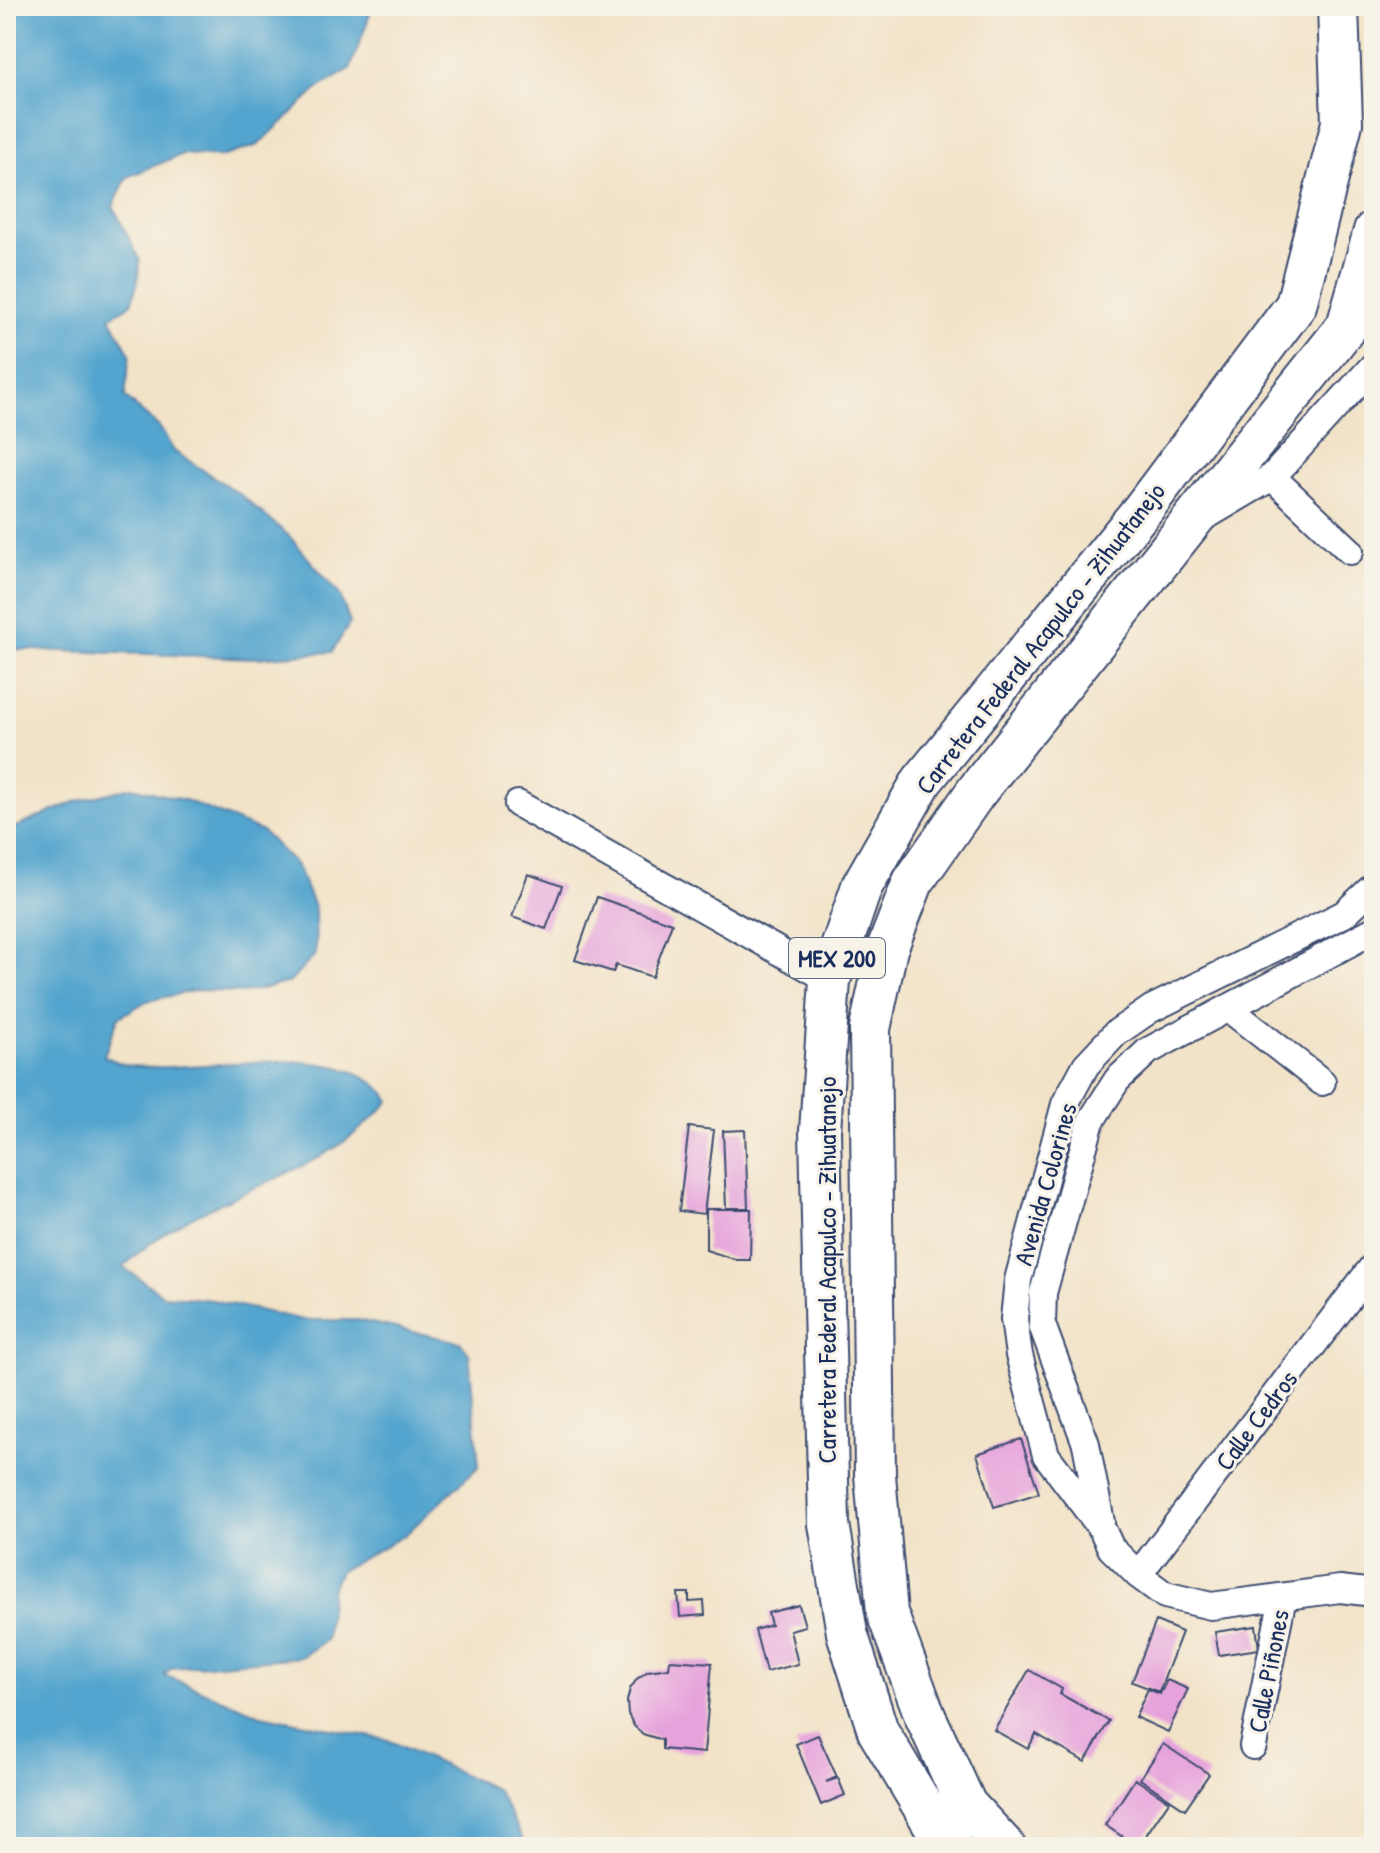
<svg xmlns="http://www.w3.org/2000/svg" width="1380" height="1853" font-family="'Patrick Hand',sans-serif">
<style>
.water{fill:#53a4ce;stroke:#376a96;stroke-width:2}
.building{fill:#e6a3db}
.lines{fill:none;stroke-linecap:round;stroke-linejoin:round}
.street-casing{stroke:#3b4a6e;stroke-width:30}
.primary-casing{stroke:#3b4a6e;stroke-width:44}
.street{stroke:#fff;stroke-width:26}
.primary{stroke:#fff;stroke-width:40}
.labels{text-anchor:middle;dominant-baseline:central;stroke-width:6;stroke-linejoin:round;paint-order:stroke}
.shield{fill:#f7f3e8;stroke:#5d6a87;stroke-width:2}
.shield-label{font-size:24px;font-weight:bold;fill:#1b2f5e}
.street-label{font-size:26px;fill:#1b2f5e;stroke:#f7f3e8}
</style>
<rect width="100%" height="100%" fill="#f7f3e8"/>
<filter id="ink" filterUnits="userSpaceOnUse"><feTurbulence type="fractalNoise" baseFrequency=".0125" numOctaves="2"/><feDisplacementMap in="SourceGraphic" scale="16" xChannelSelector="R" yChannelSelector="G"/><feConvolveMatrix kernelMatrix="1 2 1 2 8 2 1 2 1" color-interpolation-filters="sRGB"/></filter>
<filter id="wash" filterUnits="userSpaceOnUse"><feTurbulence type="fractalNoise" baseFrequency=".006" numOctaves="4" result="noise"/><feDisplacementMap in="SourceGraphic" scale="32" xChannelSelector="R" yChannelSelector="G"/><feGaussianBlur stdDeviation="1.8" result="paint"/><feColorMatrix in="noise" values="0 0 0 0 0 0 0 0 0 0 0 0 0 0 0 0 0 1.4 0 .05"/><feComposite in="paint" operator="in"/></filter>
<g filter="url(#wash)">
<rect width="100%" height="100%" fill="#f2e3c8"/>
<path class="water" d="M6 6H373L350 69 320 87 258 145 221 157 183 154 127 177 113 206 140 261 137 285 131 304 110 317 130 354 125 397 160 428 174 451 241 495 289 536 340 595 350 623 332 652 255 658 6 649Z
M132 787 188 801 263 832 297 866 315 909 316 954 290 982 244 993 198 990 147 1001 118 1018 104 1056C111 1059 119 1063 126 1065 193 1077 351 1032 390 1101 370 1122 348 1141 322 1156 255 1193 178 1211 123 1267L163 1295 212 1300 303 1320H358L460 1342 469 1353 479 1466 405 1535 340 1571 331 1590 326 1640 301 1657 172 1668 164 1675 261 1715 388 1740 497 1790 527 1847H6V1816L14 1815 6 1791V831L75 802Z"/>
<g id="blocks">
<path class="building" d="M528 874 562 886 546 929 512 917Z
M597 897 672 923 652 977 616 965 613 972 575 960Z
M689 1127 714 1130 704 1214 679 1211Z
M745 1130 748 1208H726L723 1131Z
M706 1209H751L750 1260H737L706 1250Z
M1021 1439 1039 1493 994 1507 977 1454Z
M678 1593H689V1602L704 1601 705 1615 680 1617Z
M799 1605 805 1626 790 1630 798 1664 766 1672 755 1630 771 1625 768 1613Z
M1156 1621 1182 1632 1159 1692 1132 1682Z
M1256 1626 1259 1649 1219 1655 1215 1632Z
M670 1660 712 1663 704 1753 662 1749V1740L643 1734 634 1726 628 1714 627 1701 630 1689 637 1679 648 1671 669 1668Z
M1029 1670 1062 1689 1060 1694 1109 1721 1085 1762 1036 1734 1028 1749 994 1730Z
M1167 1680 1188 1689 1168 1732 1135 1717 1148 1689 1160 1694Z
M818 1735 837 1777 826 1782 838 1778 845 1795 821 1805 796 1744Z
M1163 1744 1209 1774 1185 1809 1140 1779Z
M1135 1779 1169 1801 1138 1847 1105 1825Z"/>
</g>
</g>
<g filter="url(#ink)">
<use href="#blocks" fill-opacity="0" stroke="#3b4a6e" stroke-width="2"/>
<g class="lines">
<defs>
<path id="street" d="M1272 477 1350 551
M1206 516 1272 477 1374 365
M518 804 830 980
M1374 886 1344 914 1151 1009 1116 1033 1086 1065 1065 1104 1018 1280 1014 1319 1019 1355 1046 1455 1102 1529 1111 1548 1138 1575 1165 1595 1211 1606 1340 1589 1374 1593
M1228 1008 1322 1082
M1101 1522 1086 1444 1042 1325 1043 1293 1091 1121 1117 1080 1148 1051 1374 930
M1138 1575 1374 1265
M1253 1746 1283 1597"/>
<path id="primary" d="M951 1847 940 1835 878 1731 847 1633 829 1524 820 1131 830 980 862 886 922 781 1143 509 1296 305 1342 123 1338 6
M1005 1847 966 1805 925 1716 887 1613 875 1475 870 1029 887 949 913 882 976 792 1347 326 1374 231"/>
</defs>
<use href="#street" class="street-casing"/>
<use href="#primary" class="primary-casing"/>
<use href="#street" class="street"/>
<use href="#primary" class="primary"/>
</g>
</g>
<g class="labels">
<rect class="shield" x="789" y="938" width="96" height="40" rx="6"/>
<g class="shield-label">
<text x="837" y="958">MEX 200</text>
</g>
<g class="street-label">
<text transform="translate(1040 638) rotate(-52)">Carretera Federal Acapulco - Zihuatanejo</text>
<text transform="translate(1045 1184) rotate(-74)">Avenida Colorines</text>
<text transform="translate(826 1270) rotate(-90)">Carretera Federal Acapulco - Zihuatanejo</text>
<text transform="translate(1256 1420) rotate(-53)">Calle Cedros</text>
<text transform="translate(1268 1671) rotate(-79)">Calle Piñones</text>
</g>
</g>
<rect width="1380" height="1853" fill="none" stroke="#f7f3e8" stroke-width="32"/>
</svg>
